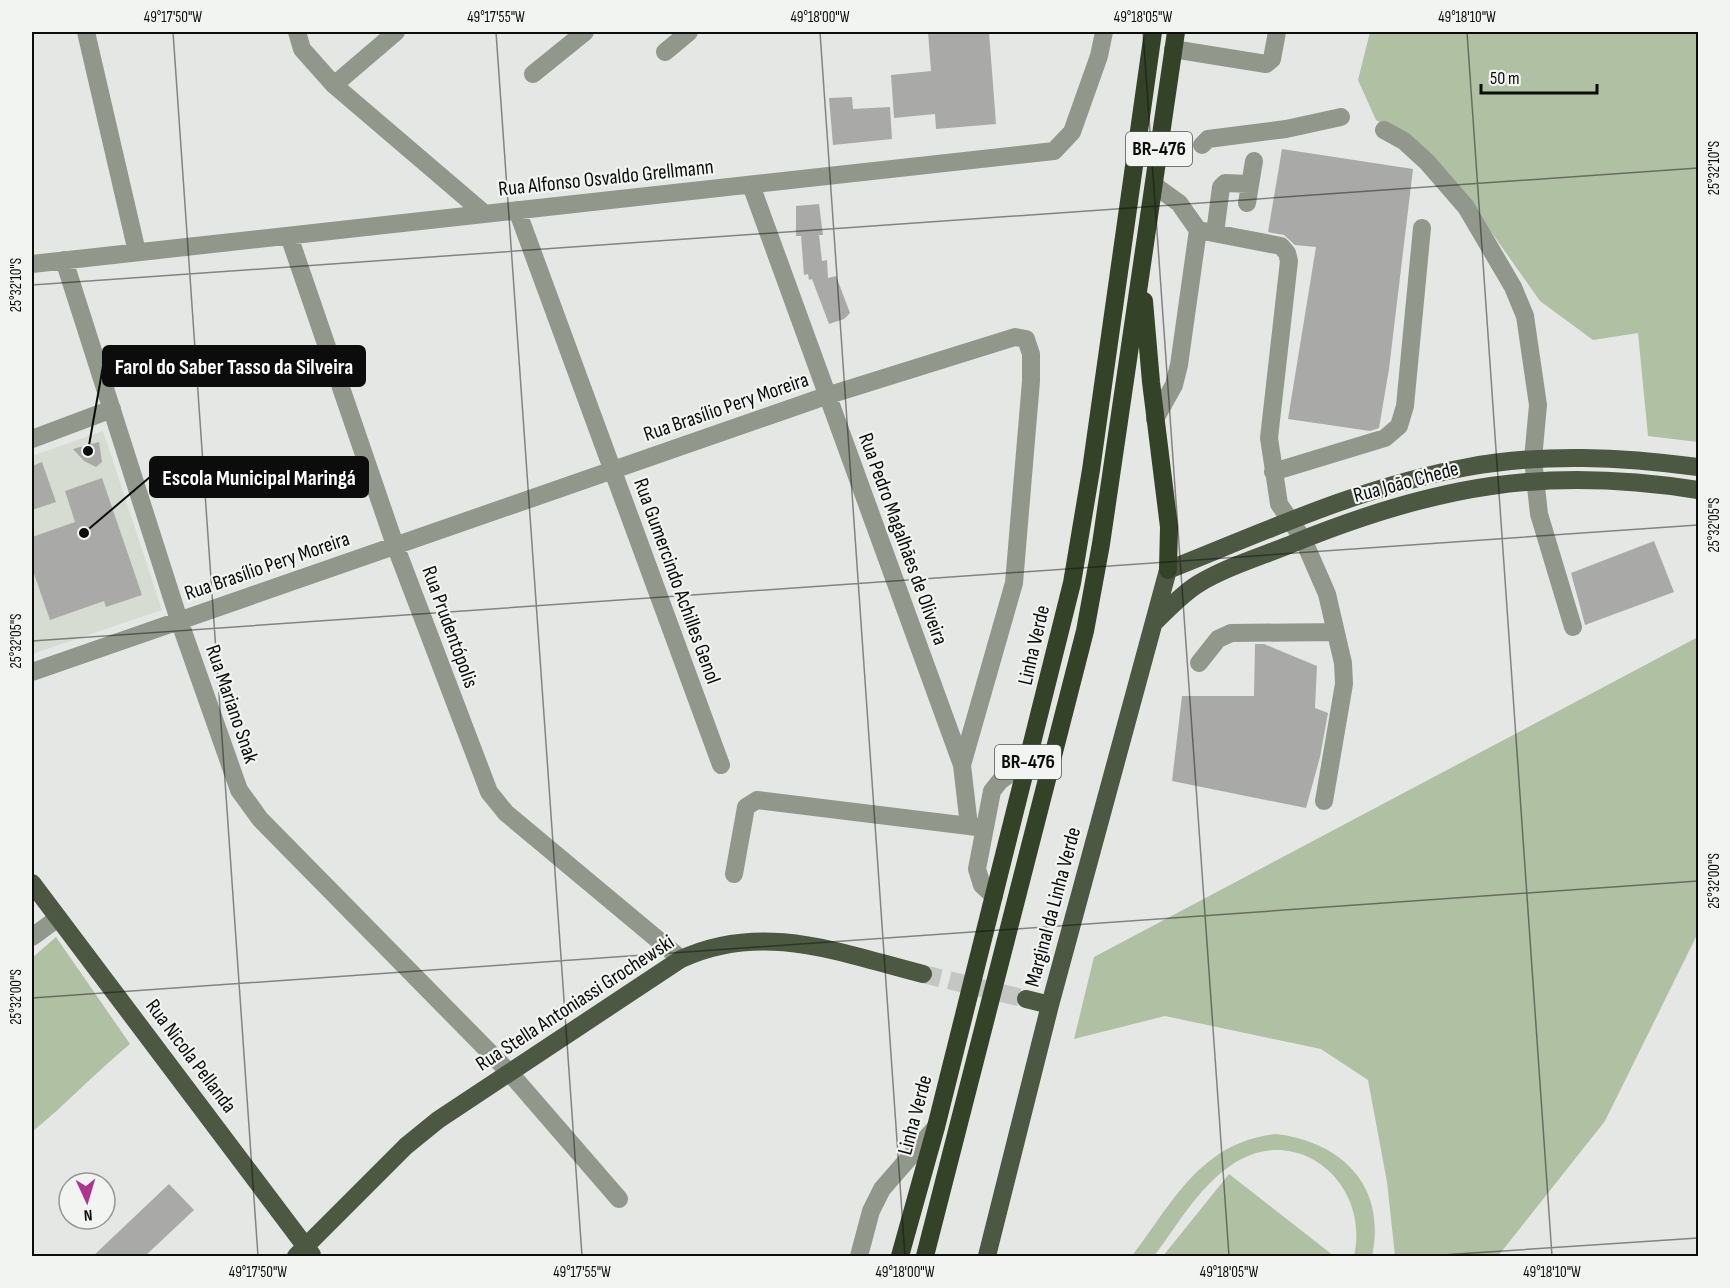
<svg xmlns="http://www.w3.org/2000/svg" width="1730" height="1288" font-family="'Sofia Sans Condensed',sans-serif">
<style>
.built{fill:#d6dcd2}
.green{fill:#b0c0a3}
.building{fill:#a9aaa8}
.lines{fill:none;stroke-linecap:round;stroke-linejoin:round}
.major-tunnel{stroke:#c4c6c3;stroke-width:18;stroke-dasharray:18 9;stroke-linecap:butt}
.minor{stroke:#91988b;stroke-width:18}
.major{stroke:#4c5841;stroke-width:18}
.highway{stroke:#344228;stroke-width:18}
.ticks{fill:none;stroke:#0b0c0b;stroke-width:1.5;stroke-opacity:0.45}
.labels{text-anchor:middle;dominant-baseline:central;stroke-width:4.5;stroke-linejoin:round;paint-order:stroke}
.shield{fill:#f2f4f1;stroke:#505250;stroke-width:1.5}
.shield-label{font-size:20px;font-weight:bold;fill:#0b0c0b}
.street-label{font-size:21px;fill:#0b0c0b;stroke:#f2f4f1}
.leader{fill:none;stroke:#0b0c0b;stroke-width:2}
.callout-dot{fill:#0b0c0b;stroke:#f2f4f1;stroke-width:2}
.callout{fill:#0b0c0b;stroke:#0b0c0b;stroke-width:2}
.callout-label{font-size:22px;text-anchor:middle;font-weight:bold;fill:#fff}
.neatline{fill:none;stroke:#0b0c0b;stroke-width:2}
.ticks-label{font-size:15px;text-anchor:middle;fill:#0b0c0b}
</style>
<rect width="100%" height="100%" fill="#e5e7e4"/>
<path class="built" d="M103 431 162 610 32 654V456Z"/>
<path class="green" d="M1370 32H1698V442L1648 436 1638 333 1593 340 1540 301 1458 185 1421 145 1376 120 1358 80Z
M1698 637V933L1605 1121 1498 1256H1395L1387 1182 1368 1080 1321 1049 1165 1016 1074 1039 1094 957Z
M56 937 130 1044C96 1072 66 1104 32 1132V958Z
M1276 1134C1342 1142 1387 1186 1372 1256H1354C1371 1181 1294 1120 1230 1166 1198 1188 1177 1226 1154 1256H1132C1173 1202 1201 1142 1276 1134Z
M1229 1174 1334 1256H1163Z"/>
<path class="building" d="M928 32H989L996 124 936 129 935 114 894 118 891 75 931 71Z
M852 97 853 109 890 107 892 139 833 145 829 98Z
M1282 149 1413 169 1389 369 1379 428 1370 431 1288 419 1316 247 1295 245 1284 235 1268 232Z
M819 204 823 235H819L822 261 827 260 828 278 836 276 850 313 844 319 829 324 812 279 809 280 808 274 804 275 801 236H796V206Z
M99 442 102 462 96 467 84 461 73 449Z
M42 462 56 502 32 510V466Z
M102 478 142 595 106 607 104 601 50 620 32 568V537L75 522 65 491Z
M1654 541 1674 592 1585 625 1571 573Z
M1255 644H1264L1317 666 1315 708 1328 713 1320 757 1306 808 1172 781 1182 696H1254Z
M169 1184 194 1210 144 1257H92Z"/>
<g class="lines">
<path class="major-tunnel" d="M923 974 1026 999"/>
<path class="minor" d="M86 32 137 252
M297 32 302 49 334 85 485 214
M1173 49 1266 64 1272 59 1277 32
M665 52 689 32
M533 74 585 32
M334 85 396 32
M1384 130 1404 141 1427 162 1466 207 1513 287 1525 316 1538 405 1533 459 1539 514 1573 627
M1202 145 1208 139 1286 129 1341 117
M751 185 962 765 969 826 984 828
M1154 185 1179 203 1198 230
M1247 203 1254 161
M517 210 721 765
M1215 233 1221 187 1225 183 1250 184
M289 236 395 545 489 792 506 813 681 959
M64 260 179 620 239 790 260 819 509 1072 619 1199
M32 264 1054 151 1072 132 1099 56 1104 32
M1155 419 1174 385 1179 365 1198 230 1281 246 1287 253 1289 261 1269 438 1279 504 1303 539 1327 594 1343 663 1344 684 1324 801
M32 439 112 409
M1273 472 1385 438 1399 426 1405 406 1422 228
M1199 663 1218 639 1231 633 1336 632
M32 672 826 396 1015 337 1026 339 1031 354V381L1014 583 962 765
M734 874 746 807 757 800 969 826
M994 896 982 885 977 869 992 791 1000 781 1029 760
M32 937 58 918
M859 1256 871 1211 882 1189 936 1127"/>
<path class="major" d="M1154 623C1168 609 1182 594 1198 584 1228 566 1263 556 1294 543 1437 485 1546 466 1698 490
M32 883 312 1255
M1026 999 1050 1005
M296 1256 406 1146 438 1120 681 959C763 921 840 953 923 974
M987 1256 1050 1005 1168 570C1266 531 1363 486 1468 467 1544 453 1622 457 1698 467"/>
<path class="highway" d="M1144 301 1151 382 1169 527 1168 570
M900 1256 936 1127 1072 583 1091 470 1153 32
M925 1256 1085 631 1101 544 1176 32"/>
</g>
<path class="ticks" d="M173 32 258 1256M496 32 582 1256M820 32 905 1256M1143 32 1229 1256M1467 32 1552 1256M32 285 1698 168M32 641 1698 525M32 998 1698 881M1427 1256 1698 1238"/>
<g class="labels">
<g class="shield">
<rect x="1126" y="132" width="66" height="34" rx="4.5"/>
<rect x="995" y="745" width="66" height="34" rx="4.5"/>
</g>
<g class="shield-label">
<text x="1159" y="149">BR-476</text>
<text x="1028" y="762">BR-476</text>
</g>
<g class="street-label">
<text transform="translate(606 178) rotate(-6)">Rua Alfonso Osvaldo Grellmann</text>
<text transform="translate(726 407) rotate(-19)">Rua Brasílio Pery Moreira</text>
<text transform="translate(1406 482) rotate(-15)">Rua João Chede</text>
<text transform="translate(903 539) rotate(70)">Rua Pedro Magalhães de Oliveira</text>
<text transform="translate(267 566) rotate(-19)">Rua Brasílio Pery Moreira</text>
<text transform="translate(677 581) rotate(70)">Rua Gumercindo Achilles Genol</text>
<text transform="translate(450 627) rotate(70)">Rua Prudentópolis</text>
<text transform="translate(1034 645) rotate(-77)">Linha Verde</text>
<text transform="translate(232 704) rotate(71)">Rua Mariano Snak</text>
<text transform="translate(1053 907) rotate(-75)">Marginal da Linha Verde</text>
<text transform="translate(575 1003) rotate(-33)">Rua Stella Antoniassi Grochewski</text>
<text transform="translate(191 1056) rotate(53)">Rua Nicola Pellanda</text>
<text transform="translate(915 1115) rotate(-75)">Linha Verde</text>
</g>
</g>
<path class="leader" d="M88 451L103 366M84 533L150 477"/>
<g class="callout-dot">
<circle cx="88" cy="451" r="6"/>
<circle cx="84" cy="533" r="6"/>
</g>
<g class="callout">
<rect x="103" y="346" width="262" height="40" rx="6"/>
<rect x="150" y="457" width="218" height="40" rx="6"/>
</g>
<g class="callout-label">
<text x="234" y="374">Farol do Saber Tasso da Silveira</text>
<text x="259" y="485">Escola Municipal Maringá</text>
</g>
<rect width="1730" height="1288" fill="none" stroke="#f2f4f1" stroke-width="66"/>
<g transform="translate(87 1201) rotate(176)"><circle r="28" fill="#f2f4f1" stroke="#969795" stroke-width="1.5"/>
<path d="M0-4.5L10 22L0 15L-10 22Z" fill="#ad368c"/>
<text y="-9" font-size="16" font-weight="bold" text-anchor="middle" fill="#0b0c0b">N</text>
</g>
<path d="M1481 84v9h116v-9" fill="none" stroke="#0b0c0b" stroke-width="3"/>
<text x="1490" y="84" font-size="18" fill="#0b0c0b" stroke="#f2f4f1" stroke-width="4.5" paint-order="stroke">50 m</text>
<rect x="33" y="33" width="1664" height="1222" class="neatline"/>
<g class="ticks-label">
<text x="173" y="22">49°17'50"W</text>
<text x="496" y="22">49°17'55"W</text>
<text x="820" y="22">49°18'00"W</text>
<text x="1143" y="22">49°18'05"W</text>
<text x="1467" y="22">49°18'10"W</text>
<text transform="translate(1714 168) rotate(-90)" y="5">25°32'10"S</text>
<text transform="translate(16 285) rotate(-90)" y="5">25°32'10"S</text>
<text transform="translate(1714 525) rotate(-90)" y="5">25°32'05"S</text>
<text transform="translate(16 641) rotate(-90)" y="5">25°32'05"S</text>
<text transform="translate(1714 881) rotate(-90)" y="5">25°32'00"S</text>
<text transform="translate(16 997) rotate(-90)" y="5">25°32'00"S</text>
<text x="258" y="1277">49°17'50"W</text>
<text x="582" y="1277">49°17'55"W</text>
<text x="905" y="1277">49°18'00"W</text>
<text x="1229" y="1277">49°18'05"W</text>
<text x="1552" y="1277">49°18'10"W</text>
</g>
</svg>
